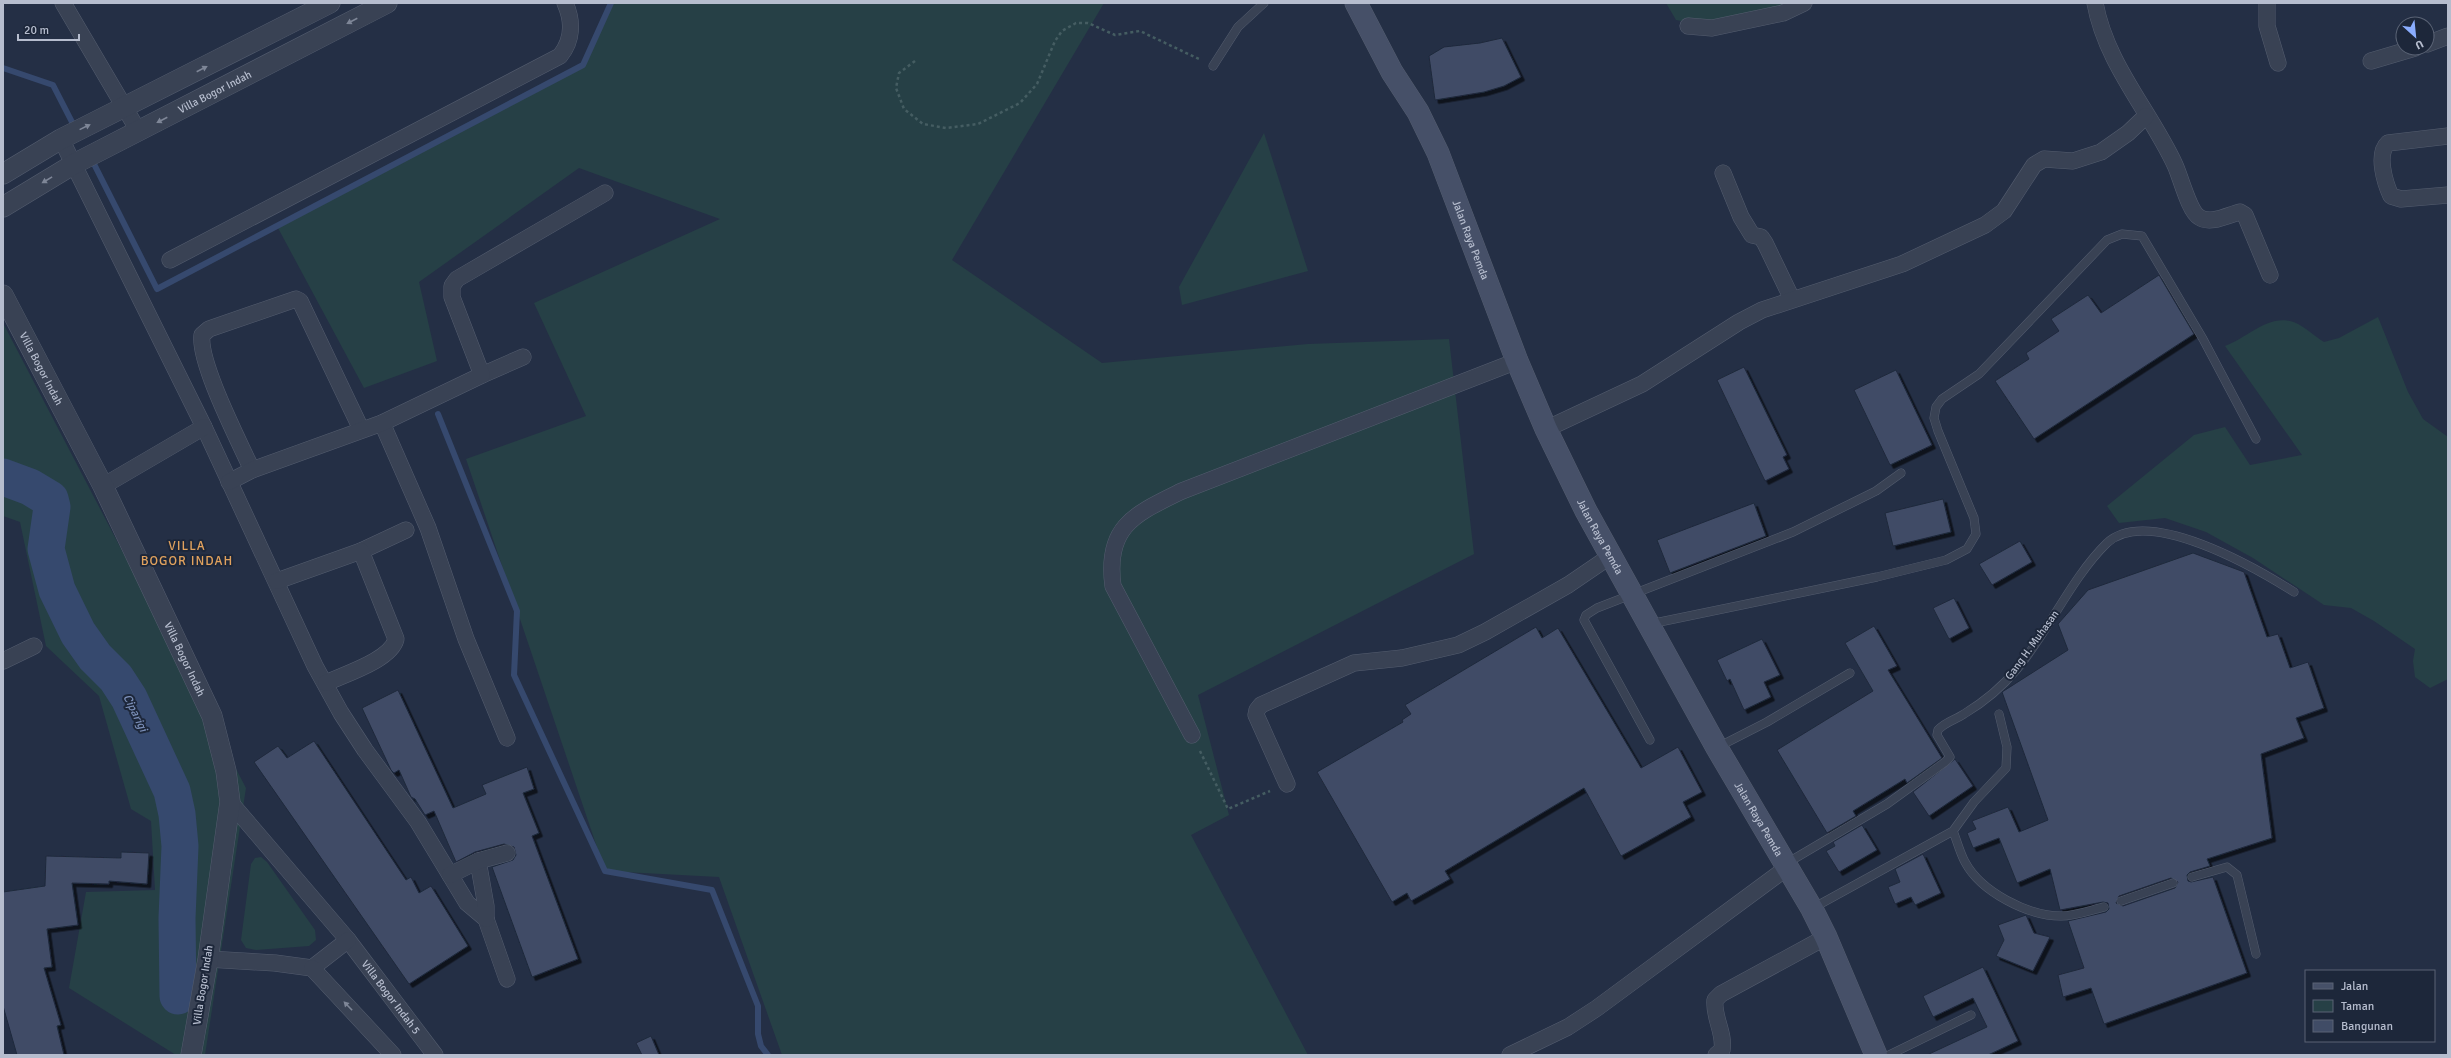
<svg xmlns="http://www.w3.org/2000/svg" width="2451" height="1058" font-family="Signika,sans-serif">
<style>
.green{fill:#264046}
.lines{fill:none;stroke-linecap:round;stroke-linejoin:round}
.stream{stroke:#36496e;stroke-width:6}
.river{stroke:#36496e;stroke-width:37}
.building{fill:#404c66;stroke:#1f293c;fill-rule:evenodd;filter:url(#shadow)}
.service-casing{stroke:#545d6f;stroke-width:9}
.minor-casing{stroke:#545d6f;stroke-width:17}
.tertiary-casing{stroke:#545d6f;stroke-width:21}
.secondary-casing{stroke:#545d6f;stroke-width:23}
.path{stroke:#455d62;stroke-width:2.5;stroke-dasharray:3 3;stroke-linecap:butt}
.service{stroke:#394254;stroke-width:8}
.minor{stroke:#394254;stroke-width:16}
.tertiary{stroke:#394254;stroke-width:20}
.secondary{stroke:#465068;stroke-width:22}
.oneway{fill:#7e8697}
.labels{text-anchor:middle;dominant-baseline:central;stroke-width:4;stroke-linejoin:round;paint-order:stroke}
.street-label{font-size:11px;fill:#b6bdce;stroke:#1d273a}
.water-label{font-size:12px;font-style:italic;fill:#7b8fb8;stroke:#1d273a}
.quarter-label{font-size:13px;letter-spacing:1px;fill:#e1a25e;stroke:#1d273a}
</style>
<defs>
<filter id="shadow"><feDropShadow dx="3.5" dy="3.5" stdDeviation="0" flood-color="#0009"/></filter>
</defs>
<rect width="100%" height="100%" fill="#242f45"/>
<path class="green" d="M609 3H1104L952 260 1102 363 1308 344 1449 339 1474 554 1198 695 1229 815 1191 835 1308 1055H782L719 877 605 871 466 459 586 416 534 303 720 219 579 168 419 282 437 361 364 388 278 228 583 65Z
M1666 3H1797L1773 14 1692 23 1676 20Z
M1264 133 1308 271 1182 305 1179 287Z
M2378 317 2408 392 2423 419 2448 437V679L2430 688 2415 677 2413 661 2415 649 2374 621 2351 608 2324 605 2253 558 2206 532 2165 518 2119 523 2107 506 2194 435 2225 427 2250 465 2302 455 2225 346C2247 338 2266 316 2290 321 2301 323 2314 336 2324 342L2339 338Z
M3 323 246 788 205 1055H176L69 988 86 892 155 890 151 821 131 809 99 696 46 646 20 522 3 516Z
M261 857 267 862 315 930 316 940 309 946 256 950 246 948 241 940 251 864 255 858Z"/>
<g class="lines">
<path class="stream" d="M3 68 53 85 73 124
M93 162 157 289 583 65 611 3
M438 414 517 611 514 675 605 871 712 890 758 1006V1034L761 1046 768 1055"/>
<path class="river" d="M3 477 30 487 50 499 52 507 46 549 57 590 78 633 95 657 116 678 129 698 172 791 177 814 180 846 177 918 178 996"/>
</g>
<path class="building" d="M1502 38 1521 77 1504 86 1484 92 1435 100 1429 56 1444 47 1480 43Z
M2159 275 2194 334 2034 439 1995 381 2029 359 2026 353 2059 331 2051 319 2088 295 2101 313Z
M1744 367 1787 455 1783 457 1789 469 1765 481 1717 380Z
M1896 370 1932 445 1890 465 1854 390Z
M1943 499 1951 532 1893 546 1885 513Z
M1754 503 1766 536 1670 573 1657 540Z
M2020 541 2032 562 1992 585 1979 564Z
M2193 553 2244 572 2267 637 2278 634 2290 668 2308 662 2324 708 2296 718 2304 738 2261 754 2272 838 2207 859 2210 866 2190 872 2187 875 2188 881 2191 882 2213 877 2247 973 2104 1024 2091 988 2063 997 2058 975 2084 968 2068 921 2106 912 2109 909 2108 903 2103 902 2060 910 2050 869 2017 883 1999 838 1973 848 1967 833 1976 829 1972 821 2008 807 2019 832 2048 820 2002 692 2068 650 2058 624 2088 590ZM2171 878 2178 882 2175 888 2123 906 2116 903 2119 896Z
M1954 598 1969 628 1949 639 1933 608Z
M1874 626 1897 666 1888 670 1942 758 1907 783 1905 779 1853 811 1856 816 1827 833 1777 750 1873 691 1845 643Z
M1536 627 1542 638 1558 628 1641 768 1678 747 1702 792 1683 802 1691 817 1621 856 1584 788 1445 871 1450 879 1411 901 1407 893 1392 902 1317 772 1403 722 1402 720 1411 714 1405 705Z
M1762 639 1780 675 1764 682 1771 697 1744 710 1730 679 1727 681 1717 660Z
M398 690 453 808 486 794 482 785 527 767 534 789 523 793 539 833 532 836 578 959 532 977 492 867 513 860 516 855 514 847 504 844 475 852 456 862 434 811 425 815 415 799 411 797 399 770 394 773 391 770 362 708Z
M314 741 406 880 411 877 419 893 431 886 468 946 409 984 254 762 278 746 287 758Z
M1955 759 1973 786 1929 816 1913 792Z
M1862 825 1877 850 1839 872 1826 851 1835 846 1833 842Z
M121 852 149 853 147 884 109 881V884L72 883 78 925 47 929 52 967 44 968 61 1025 57 1026 64 1055H17L3 1006V892L45 886 46 856 121 858Z
M1923 854 1941 893 1915 905 1911 897 1895 904 1888 887 1900 882 1895 869Z
M2026 915 2034 933 2050 937 2033 971 1996 956 2004 940 1998 925Z
M1983 967 2018 1041 1988 1055H1927L1987 1027 1973 998 1933 1017 1923 996Z
M651 1036 659 1055H642L636 1043Z"/>
<g class="lines">
<defs>
<path id="service" d="M1213 66 1238 27 1264 3
M1650 624 1877 577 1946 560 1967 549 1976 534 1974 518 1938 431 1934 418 1936 407 1942 399 1979 374 2107 240 2122 234 2142 236 2203 339 2256 439
M1650 740 1584 620 1586 615 1597 608 1793 532 1876 491 1901 473
M1718 747 1767 722 1850 673
M1953 831 1974 802 2006 768 2007 747 1999 714
M1787 863 1887 804 1945 762 1950 757 1937 735 1938 730C1945 722 1955 720 1964 714 1984 702 2002 687 2017 669 2048 632 2072 577 2107 543 2148 505 2256 568 2294 592
M2192 877 2227 867 2237 875 2256 954
M2121 901 2173 883
M1813 908 1953 831C1957 841 1960 853 1965 862 1981 892 2028 916 2061 916 2075 916 2091 910 2104 907
M1889 1055 1971 1015"/>
<g id="minor">
<path d="M63 3 139 132"/>
<path d="M2095 3C2106 64 2150 111 2175 165 2181 178 2189 211 2199 217 2210 225 2228 215 2240 212L2245 215 2270 275"/>
<path d="M2267 3V26L2278 63"/>
<path d="M1688 26 1712 28 1783 13 1804 3"/>
<path d="M2427 44 2448 36"/>
<path d="M2371 61 2415 48"/>
<path d="M2448 136 2388 143C2376 154 2385 183 2391 196L2401 199 2448 195"/>
<path d="M61 139 204 427 315 666 341 713 365 750 418 822 467 903 486 919 507 979"/>
<path d="M1723 173 1741 217 1752 235 1761 237 1765 243 1792 299"/>
<path d="M170 260 560 56C573 40 573 21 565 3"/>
<path d="M482 375 523 357"/>
<path d="M382 423 428 528 466 639 507 738"/>
<path d="M1546 429 1642 384 1739 322 1762 310 1902 264 1985 225 2004 211 2034 165 2044 159 2073 161 2101 152 2128 133 2146 116"/>
<path d="M252 470C239 441 198 362 202 335L209 329 296 299 300 301 361 429"/>
<path d="M229 482 252 470 382 423 482 375 452 297V286L457 279 605 193"/>
<path d="M103 486 204 427"/>
<path d="M361 551 406 530"/>
<path d="M277 581 361 551 396 639C391 660 345 674 326 683"/>
<path d="M3 661 34 646"/>
<path d="M1192 735 1113 586C1105 526 1135 514 1182 491L1517 361"/>
<path d="M1287 784 1256 715 1257 710 1261 705 1354 663 1402 658 1458 645 1485 632 1568 585 1612 555"/>
<path id="s1" d="M230 802 348 940 435 1055"/>
<path d="M478 861 486 906V919"/>
<path d="M450 875 478 861 507 853"/>
<path d="M208 959 275 963 312 968 348 940"/>
<path d="M312 968 393 1055"/>
<path d="M1510 1055 1568 1027 1597 1008 1788 867"/>
<path d="M1716 1055 1722 1050C1725 1033 1713 1017 1715 1000L1721 994 1826 937"/>
</g>
<g id="tertiary">
<path d="M3 174 61 139 330 3"/>
<path id="s2" d="M3 207 74 164 387 3"/>
<path id="s3" d="M3 295 103 486 212 716 226 771 230 802 208 959 191 1055"/>
</g>
<g id="secondary">
<path id="s4" d="M1356 3 1392 72 1418 112 1438 153 1517 361 1546 429 1586 511 1717 748 1812 909 1826 937 1876 1055"/>
</g>
</defs>
<use href="#service" class="service-casing"/>
<use href="#minor" class="minor-casing"/>
<use href="#tertiary" class="tertiary-casing"/>
<use href="#secondary" class="secondary-casing"/>
<path class="path" d="M915 61 899 73 896 88 904 109 923 124 946 128 978 124 1020 103 1037 84 1055 41 1062 31 1076 23H1088L1115 35 1140 31 1201 60
M1200 751 1228 809 1270 791"/>
<use href="#service" class="service"/>
<use href="#minor" class="minor"/>
<use href="#tertiary" class="tertiary"/>
<use href="#secondary" class="secondary"/>
</g>
<defs><path id="oneway-solid" d="M-6-.8H1V-3.2L6.5 0L1 3.2V.8H-6Z"/></defs>
<g class="oneway">
<use href="#oneway-solid" transform="translate(352 21) rotate(153)"/>
<use href="#oneway-solid" transform="translate(202 69) rotate(-27)"/>
<use href="#oneway-solid" transform="translate(162 120) rotate(153)"/>
<use href="#oneway-solid" transform="translate(85 127) rotate(-26)"/>
<use href="#oneway-solid" transform="translate(47 180) rotate(149)"/>
<use href="#oneway-solid" transform="translate(348 1006) rotate(-134)"/>
</g>
<g class="labels">
<g class="street-label">
<text stroke="none"><textPath href="#s2" startOffset="241">Villa Bogor Indah</textPath></text>
<text stroke="none"><textPath href="#s4" startOffset="264">Jalan Raya Pemda</textPath></text>
<text stroke="none"><textPath href="#s3" startOffset="83">Villa Bogor Indah</textPath></text>
<text stroke="none"><textPath href="#s4" startOffset="588">Jalan Raya Pemda</textPath></text>
<text transform="translate(2032 645) rotate(-54)">Gang H. Muhasan</text>
<text stroke="none"><textPath href="#s3" startOffset="407">Villa Bogor Indah</textPath></text>
<text stroke="none"><textPath href="#s4" startOffset="912">Jalan Raya Pemda</textPath></text>
<text transform="translate(203 985) rotate(-81)">Villa Bogor Indah</text>
<text stroke="none"><textPath href="#s1" startOffset="253">Villa Bogor Indah 5</textPath></text>
</g>
<g class="water-label">
<text transform="translate(135 713) rotate(64)">Ciparigi</text>
</g>
<g class="quarter-label">
<text x="187" y="546">VILLA<tspan x="187" dy="15">BOGOR INDAH</tspan></text>
</g>
</g>
<rect width="2451" height="1058" fill="none" stroke="#b6bdce" stroke-width="8"/>
<rect x="2305" y="970" width="130" height="72" fill="#1d273a" stroke="#5a6375"/>
<rect x="2313" y="983" width="20" height="6" fill="#465068" stroke="#5a6375"/>
<text x="2341" y="990" font-size="12" fill="#b6bdce">Jalan</text>
<rect x="2313" y="1000" width="20" height="12" fill="#264046" stroke="#5a6375"/>
<text x="2341" y="1010" font-size="12" fill="#b6bdce">Taman</text>
<rect x="2313" y="1020" width="20" height="12" fill="#404c66" stroke="#5a6375"/>
<text x="2341" y="1030" font-size="12" fill="#b6bdce">Bangunan</text>
<g transform="translate(2415 36) rotate(153)"><circle r="19" fill="#1d273a" stroke="#5a6375"/>
<path d="M0-3L7 15L0 10L-7 15Z" fill="#8aadff"/>
<text y="-6" font-size="11" font-weight="bold" text-anchor="middle" fill="#b6bdce">U</text>
</g>
<path d="M18 34v6h61v-6" fill="none" stroke="#b6bdce" stroke-width="2"/>
<text x="24" y="34" font-size="12" fill="#b6bdce" stroke="#1d273a" stroke-width="3" paint-order="stroke">20 m</text>
</svg>
